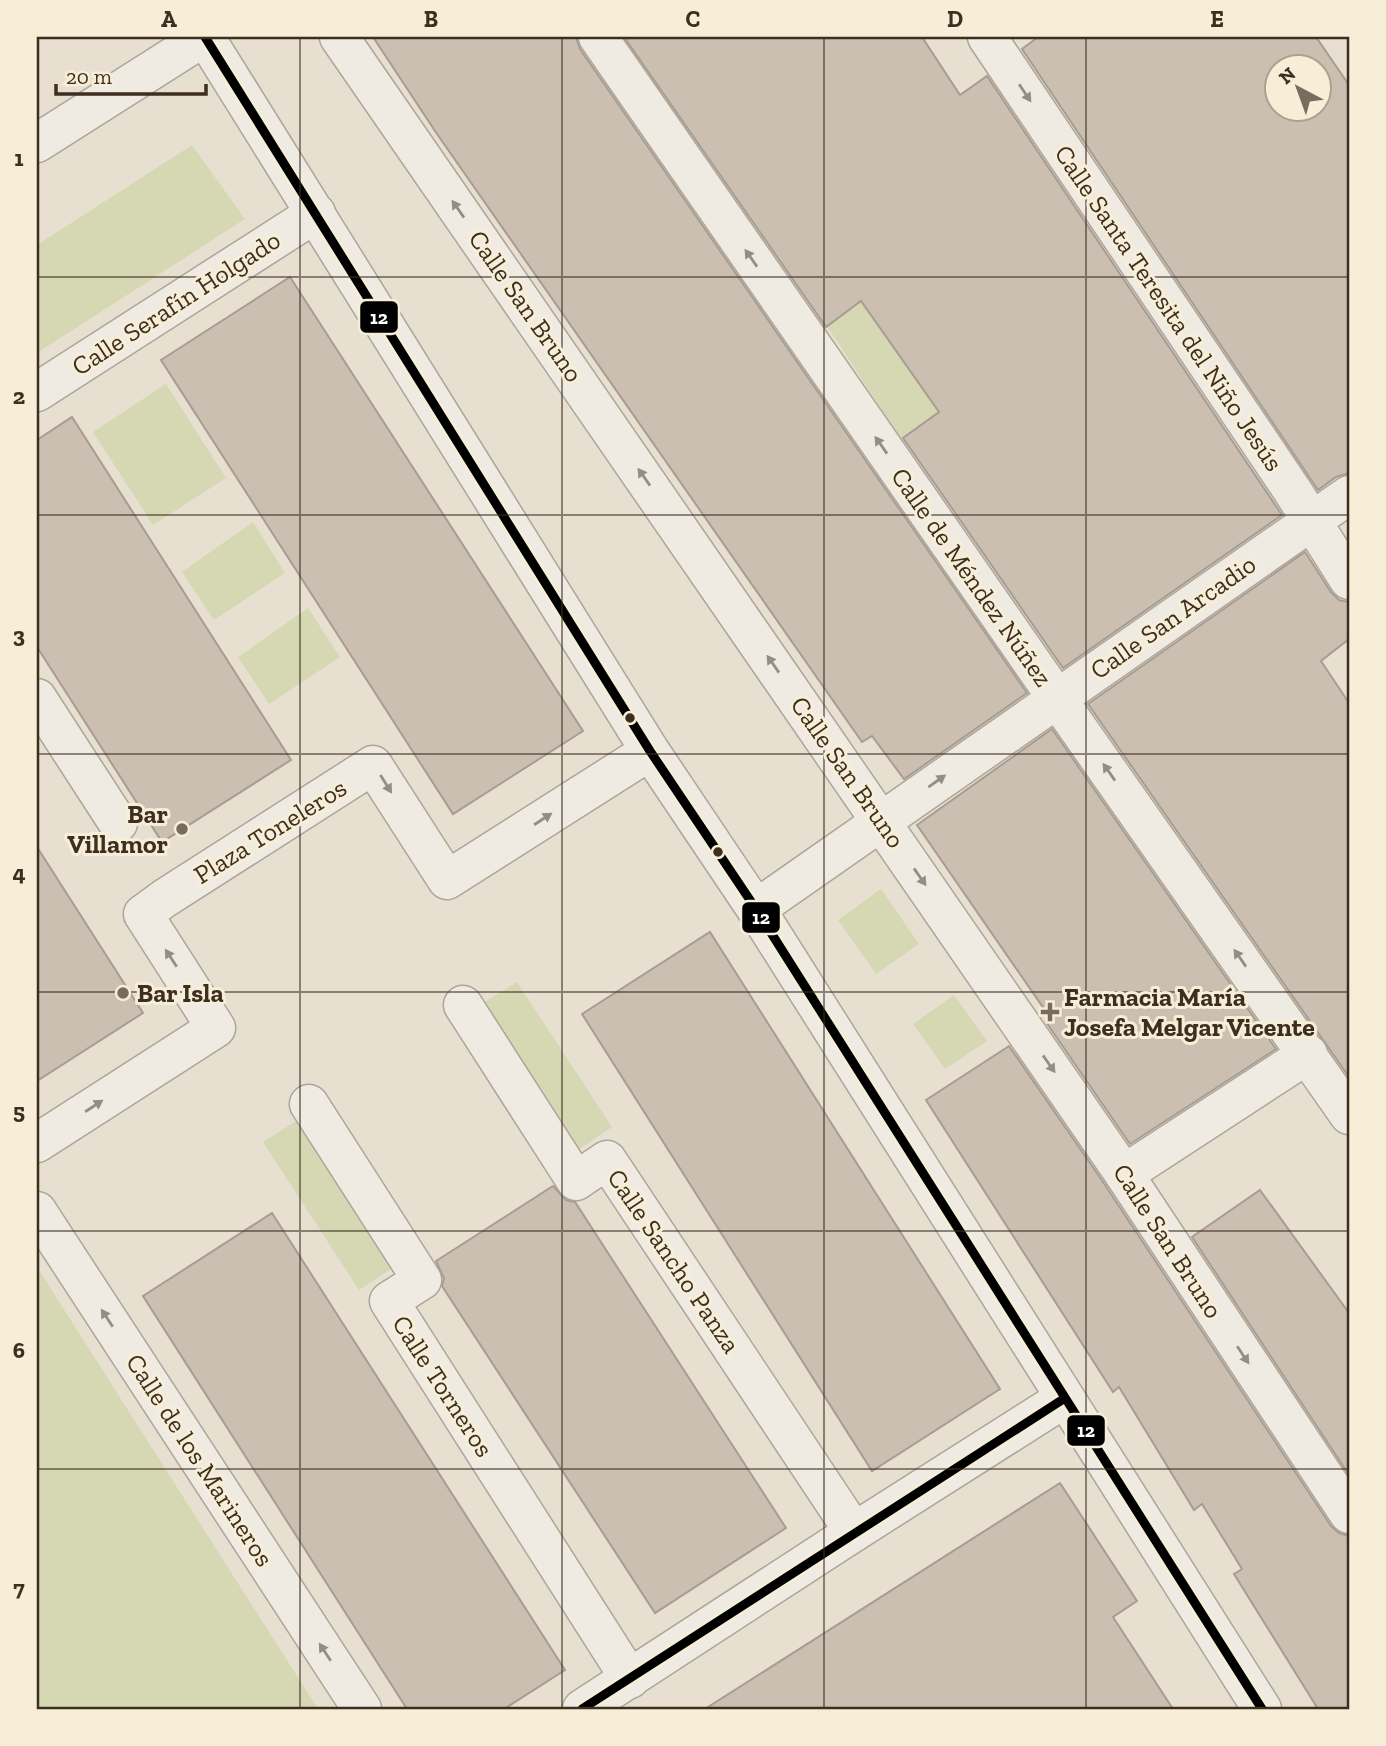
<svg xmlns="http://www.w3.org/2000/svg" width="1386" height="1746" font-family="'Zilla Slab',serif">
<style>
.green{fill:#d6d7b3}
.building{fill:#cbbfb2;stroke:#a89c90;stroke-width:2;fill-rule:evenodd}
.lines{fill:none;stroke-linecap:round;stroke-linejoin:round}
.pedestrian-casing{stroke:#ada599;stroke-width:41}
.minor-casing{stroke:#ada599;stroke-width:41}
.pedestrian{stroke:#efebe3;stroke-width:38}
.minor{stroke:#efebe3;stroke-width:38}
.bus-1-casing{stroke:#f7eed8;stroke-width:14}
.bus-1{stroke:#000;stroke-width:9}
.oneway{fill:#968c82}
.grid{fill:none;stroke:#3d2e20;stroke-width:2;stroke-opacity:0.55}
.bus-dot{fill:#3d2e20;stroke:#f7eed8;stroke-width:2.5}
.poi-dot{fill:#786c5e;stroke:#f7eed8;stroke-width:2.5}
.labels{text-anchor:middle;dominant-baseline:central;stroke-width:6;stroke-linejoin:round;paint-order:stroke}
.street-label{font-size:26px;fill:#3d2e20;stroke:#f7eed8}
.poi-label{font-size:26px;font-weight:bold;fill:#3d2e20;stroke:#f7eed8;text-anchor:start}
.line-badge{stroke:#f7eed8;stroke-width:2.5}
.badge-label{font-size:19px;text-anchor:middle;font-weight:bold;fill:#fff}
.neatline{fill:none;stroke:#3d2e20;stroke-width:2.5}
.grid-label{font-size:23px;text-anchor:middle;font-weight:bold;fill:#3d2e20}
</style>
<rect width="100%" height="100%" fill="#e7e0d1"/>
<path class="green" d="M192 145 245 219 37 353V245Z
M861 301 939 412 901 439 827 326Z
M166 384 226 478 153 525 93 432Z
M253 522 285 573 214 620 182 572Z
M308 608 340 657 269 704 238 657Z
M881 889 919 944 876 974 838 920Z
M517 982 612 1127 574 1153 480 1005Z
M954 995 987 1041 945 1069 913 1024Z
M296 1121 394 1267 359 1290 263 1142Z
M37 1267 318 1709H43L37 1701Z"/>
<path class="building" d="M373 37H576L580 49 1027 693 904 779 872 736 862 742 437 134Z
M624 37H922L960 95 987 76 1282 515 1063 668 903 438 939 412 861 301 826 327Z
M1038 37H1316L1349 85V473L1336 477 1318 490 1022 49ZM1278 66H1320V108H1278Z
M290 277 583 731 453 814 161 360Z
M72 417 291 760 162 842 37 647V440Z
M1305 552 1331 592 1339 600 1349 602V639L1321 661 1349 703V1077L1088 704Z
M1052 729 1276 1049 1130 1144 1046 1022 1051 1019 917 825Z
M37 847 143 1013 37 1081Z
M710 932 1000 1389 872 1471 582 1014Z
M1009 1046 1101 1179 1331 1526 1339 1533 1349 1536V1709H1318L1234 1574 1242 1569 1202 1504 1194 1510 1119 1387 1113 1392 926 1100Z
M553 1186 566 1200 575 1202 786 1528 655 1613 442 1286 444 1278 436 1261Z
M1260 1190 1349 1313V1475L1192 1237Z
M272 1213 565 1670 504 1709H407L143 1296Z
M1060 1483 1137 1601 1113 1617 1173 1709H705Z"/>
<g class="lines">
<defs>
<path id="pedestrian" d="M463 1005 576 1181 607 1160 854 1532
M309 1104 422 1280 389 1301 630 1679
M1124 1174 1308 1054"/>
<path id="minor" d="M205 37 650 751 756 909 1262 1709
M339 37 1124 1174 1349 1514
M598 37 1056 697 1349 1115
M987 37 1292 490 1349 580
M37 143 204 37
M37 392 316 213
M37 698 118 823
M756 909 1349 495
M37 1143 216 1028 143 914 165 898 373 765 447 880 650 751
M37 1211 362 1709
M582 1709 854 1532 1065 1398"/>
</defs>
<use href="#pedestrian" class="pedestrian-casing"/>
<use href="#minor" class="minor-casing"/>
<use href="#pedestrian" class="pedestrian"/>
<use href="#minor" class="minor"/>
<defs>
<path id="bus-1" d="M205 37 650 751 756 909 1262 1709
M582 1709 1065 1398"/>
</defs>
<use href="#bus-1" class="bus-1-casing"/>
<use href="#bus-1" class="bus-1"/>
</g>
<defs><path id="oneway-solid" d="M-6-.8H1V-3.2L6.5 0L1 3.2V.8H-6Z" transform="scale(1.75)"/></defs>
<g class="oneway">
<use href="#oneway-solid" transform="translate(1025 93) rotate(56)"/>
<use href="#oneway-solid" transform="translate(458 209) rotate(-125)"/>
<use href="#oneway-solid" transform="translate(751 258) rotate(-125)"/>
<use href="#oneway-solid" transform="translate(881 445) rotate(-125)"/>
<use href="#oneway-solid" transform="translate(644 477) rotate(-125)"/>
<use href="#oneway-solid" transform="translate(773 664) rotate(-125)"/>
<use href="#oneway-solid" transform="translate(1109 772) rotate(-125)"/>
<use href="#oneway-solid" transform="translate(937 781) rotate(-35)"/>
<use href="#oneway-solid" transform="translate(386 784) rotate(58)"/>
<use href="#oneway-solid" transform="translate(543 819) rotate(-33)"/>
<use href="#oneway-solid" transform="translate(920 877) rotate(55)"/>
<use href="#oneway-solid" transform="translate(171 958) rotate(-123)"/>
<use href="#oneway-solid" transform="translate(1240 958) rotate(-125)"/>
<use href="#oneway-solid" transform="translate(1049 1064) rotate(55)"/>
<use href="#oneway-solid" transform="translate(94 1106) rotate(-33)"/>
<use href="#oneway-solid" transform="translate(107 1318) rotate(-123)"/>
<use href="#oneway-solid" transform="translate(1243 1355) rotate(56)"/>
<use href="#oneway-solid" transform="translate(325 1652) rotate(-123)"/>
</g>
<path class="grid" d="M300 37V1709M562 37V1709M824 37V1709M1086 37V1709M37 277H1349M37 515H1349M37 754H1349M37 992H1349M37 1231H1349M37 1469H1349"/>
<g class="bus-dot">
<circle cx="630" cy="718" r="6"/>
<circle cx="718" cy="852" r="6"/>
</g>
<g class="poi-dot">
<circle cx="182" cy="829" r="7"/>
<circle cx="123" cy="993" r="7"/>
<path d="M1046.5 1001.5h7v7h7v7h-7v7h-7v-7h-7v-7h7z"/>
</g>
<g class="labels">
<g class="street-label">
<text transform="translate(176 303) rotate(-33)">Calle Serafín Holgado</text>
<text transform="translate(526 306) rotate(55)">Calle San Bruno</text>
<text transform="translate(1169 308) rotate(56)">Calle Santa Teresita del Niño Jesús</text>
<text transform="translate(972 577) rotate(55)">Calle de Méndez Núñez</text>
<text transform="translate(1173 617) rotate(-35)">Calle San Arcadio</text>
<text transform="translate(848 772) rotate(55)">Calle San Bruno</text>
<text transform="translate(270 831) rotate(-32)">Plaza Toneleros</text>
<text transform="translate(1168 1241) rotate(57)">Calle San Bruno</text>
<text transform="translate(674 1261) rotate(56)">Calle Sancho Panza</text>
<text transform="translate(443 1386) rotate(57)">Calle Torneros</text>
<text transform="translate(200 1460) rotate(57)">Calle de los Marineros</text>
</g>
<g class="poi-label">
<text x="168" y="814" text-anchor="end">Bar<tspan x="168" dy="30">Villamor</tspan></text>
<text x="137" y="993">Bar Isla</text>
<text x="1064" y="997">Farmacia María<tspan x="1064" dy="30">Josefa Melgar Vicente</tspan></text>
</g>
</g>
<g class="line-badge">
<rect x="359" y="300" width="40" height="34" rx="7" fill="#000"/>
<rect x="741" y="901" width="40" height="33" rx="7" fill="#000"/>
<rect x="1066" y="1414" width="40" height="33" rx="7" fill="#000"/>
</g>
<g class="badge-label">
<text x="379" y="324">12</text>
<text x="761" y="924">12</text>
<text x="1086" y="1437">12</text>
</g>
<rect width="1386" height="1746" fill="none" stroke="#f7eed8" stroke-width="77"/>
<g transform="translate(1298 88) rotate(319)"><circle r="33" fill="#f7eed8" stroke="#ada18e" stroke-width="2"/>
<path d="M0-5L12 26L0 18L-12 26Z" fill="#786c5e"/>
<text y="-10" font-size="19" font-weight="bold" text-anchor="middle" fill="#3d2e20">N</text>
</g>
<path d="M56 84v10h150v-10" fill="none" stroke="#3d2e20" stroke-width="3.5"/>
<text x="66" y="84" font-size="21" fill="#3d2e20" stroke="#f7eed8" stroke-width="5" paint-order="stroke">20 m</text>
<rect x="38" y="38" width="1310" height="1670" class="neatline"/>
<g class="grid-label">
<text x="169" y="27">A</text>
<text x="431" y="27">B</text>
<text x="693" y="27">C</text>
<text x="955" y="27">D</text>
<text x="1217" y="27">E</text>
<text x="19" y="166">1</text>
<text x="19" y="404">2</text>
<text x="19" y="643">3</text>
<text x="19" y="881">4</text>
<text x="19" y="1119">5</text>
<text x="19" y="1358">6</text>
<text x="19" y="1596">7</text>
</g>
</svg>
